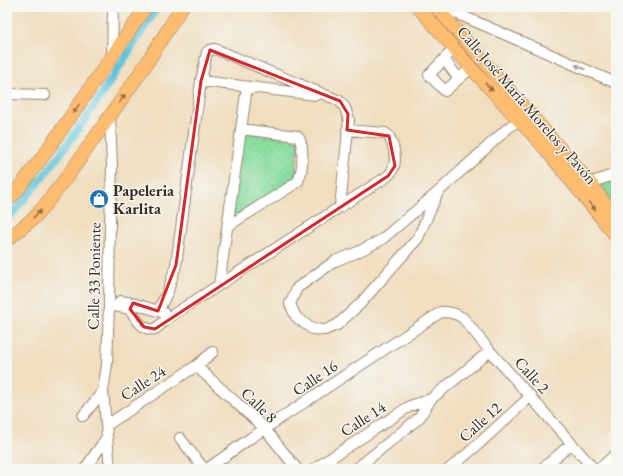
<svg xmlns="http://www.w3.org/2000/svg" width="623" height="476" font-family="'EB Garamond',serif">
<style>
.park{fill:url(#park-dots);stroke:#62845f}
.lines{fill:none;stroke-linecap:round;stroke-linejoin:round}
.canal{stroke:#5ec5db;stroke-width:8}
.minor-casing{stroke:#96846e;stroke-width:12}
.major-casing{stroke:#96846e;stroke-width:14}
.minor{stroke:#fff;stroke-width:10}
.major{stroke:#fdbc70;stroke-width:13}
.oneway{fill:#a79f9a}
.oneway2{fill:#926c43}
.marked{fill:none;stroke:#d62828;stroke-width:3;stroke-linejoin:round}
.labels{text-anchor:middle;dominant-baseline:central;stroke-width:3;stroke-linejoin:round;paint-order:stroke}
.street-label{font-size:16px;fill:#3b2a1e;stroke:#f6f6f2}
.poi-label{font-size:16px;font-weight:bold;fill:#3b2a1e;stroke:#f6f6f2;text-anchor:start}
</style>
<defs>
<pattern id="park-dots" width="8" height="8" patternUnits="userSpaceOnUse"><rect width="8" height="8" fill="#8adea0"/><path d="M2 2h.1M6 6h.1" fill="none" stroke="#78bf89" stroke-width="1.8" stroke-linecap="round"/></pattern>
</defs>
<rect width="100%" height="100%" fill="#f6f6f2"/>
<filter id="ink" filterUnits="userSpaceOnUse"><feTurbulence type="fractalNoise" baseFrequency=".025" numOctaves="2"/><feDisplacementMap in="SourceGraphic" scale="8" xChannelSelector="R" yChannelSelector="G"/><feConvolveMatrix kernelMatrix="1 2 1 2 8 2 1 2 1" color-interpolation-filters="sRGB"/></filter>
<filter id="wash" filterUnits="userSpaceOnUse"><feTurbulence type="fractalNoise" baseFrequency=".012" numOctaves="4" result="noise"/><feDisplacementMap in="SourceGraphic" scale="16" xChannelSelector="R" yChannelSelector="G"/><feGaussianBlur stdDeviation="0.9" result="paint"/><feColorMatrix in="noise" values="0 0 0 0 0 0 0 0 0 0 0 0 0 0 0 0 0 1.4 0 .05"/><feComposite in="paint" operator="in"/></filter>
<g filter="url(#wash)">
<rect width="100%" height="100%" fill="#f0debf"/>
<path class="park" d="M243 132 299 140 295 181 232 220Z
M616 178V205L614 207 601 185Z"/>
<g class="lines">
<path class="canal" d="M7 219C66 155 111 80 157 7"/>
</g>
</g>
<g filter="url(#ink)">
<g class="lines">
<defs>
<path id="minor" d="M442 7 616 83
M454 49 429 75 445 91 471 68
M112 57 113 7
M444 59 459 79
M201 81 316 95
M7 94 45 95
M585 187 590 183 616 174
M438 192 418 238 360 304 337 325 325 330 312 329 296 317 290 304 297 288 335 261 358 252 381 240 438 192 508 128 524 116
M228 226 293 185C294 184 297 182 298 181 303 172 305 141 297 136L241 129
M219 285 247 87
M120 301 133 303 164 313
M109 305 130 309C135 317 143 332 155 329L171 316 388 176C399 165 395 149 389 136L385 133 347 130
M158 311 168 291 176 265 201 81 207 52 210 50 215 49 340 101 345 108 349 120 340 207
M196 366 265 429 297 469
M83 416 103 391
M107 425 196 366 213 352
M180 438 204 469
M85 469 107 437
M110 469 103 391 107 365 109 305 110 220 112 167 110 115
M207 469 252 437 441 312C450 312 455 313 463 318L490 351 594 469
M314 469 410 406 431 399
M356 469 419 418 431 399 490 351
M449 469 473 449 531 396
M542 469 571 444
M599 469 616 454
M613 469 616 466"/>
<path id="major" d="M418 7 471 68 543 146 616 236
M436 7 545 131 590 183 616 218
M7 201 15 193 46 152 146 7
M7 240 34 218 45 205 70 173 145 66 182 7"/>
</defs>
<use href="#minor" class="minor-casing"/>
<use href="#major" class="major-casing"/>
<use href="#minor" class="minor"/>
<use href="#major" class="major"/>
</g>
<defs><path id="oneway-solid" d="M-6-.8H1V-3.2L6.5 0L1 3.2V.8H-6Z"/></defs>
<g class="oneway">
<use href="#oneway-solid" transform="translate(580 67) rotate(-156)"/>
<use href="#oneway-solid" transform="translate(141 322) rotate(46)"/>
</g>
<g class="oneway2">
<use href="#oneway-solid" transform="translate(489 87) rotate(46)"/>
<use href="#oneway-solid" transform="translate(122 99) rotate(-54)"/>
<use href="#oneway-solid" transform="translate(76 109) rotate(125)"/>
<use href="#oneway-solid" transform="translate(592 206) rotate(52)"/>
<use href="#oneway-solid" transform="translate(37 214) rotate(-46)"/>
</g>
</g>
<path class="marked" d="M210 50 340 101 348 114 347 130 389 136 395 166 388 176 155 329 144 327 130 309 133 303 158 311 176 265 201 81Z"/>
<defs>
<symbol id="shop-disc" viewBox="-11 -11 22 22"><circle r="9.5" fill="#1f6fb2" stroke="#f6f6f2"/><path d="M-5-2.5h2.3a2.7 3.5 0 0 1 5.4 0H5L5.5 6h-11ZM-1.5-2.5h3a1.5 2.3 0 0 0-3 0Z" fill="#fff"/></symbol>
</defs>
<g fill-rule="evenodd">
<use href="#shop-disc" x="88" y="188" width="22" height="22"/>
</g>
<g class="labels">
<g class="street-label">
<text transform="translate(527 105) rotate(49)">Calle José María Morelos y Pavón</text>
<text transform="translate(94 276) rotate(-89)">Calle 33 Poniente</text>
<text transform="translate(532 375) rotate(48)">Calle 2</text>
<text transform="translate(315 378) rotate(-34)">Calle 16</text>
<text transform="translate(143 383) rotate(-33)">Calle 24</text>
<text transform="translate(259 405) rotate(44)">Calle 8</text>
<text transform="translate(363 419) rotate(-33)">Calle 14</text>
<text transform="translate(480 422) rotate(-42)">Calle 12</text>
</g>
<g class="poi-label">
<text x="113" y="190">Papeleria<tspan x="113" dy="18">Karlita</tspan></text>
</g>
</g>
<rect width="623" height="476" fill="none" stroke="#f6f6f2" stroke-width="24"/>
</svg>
